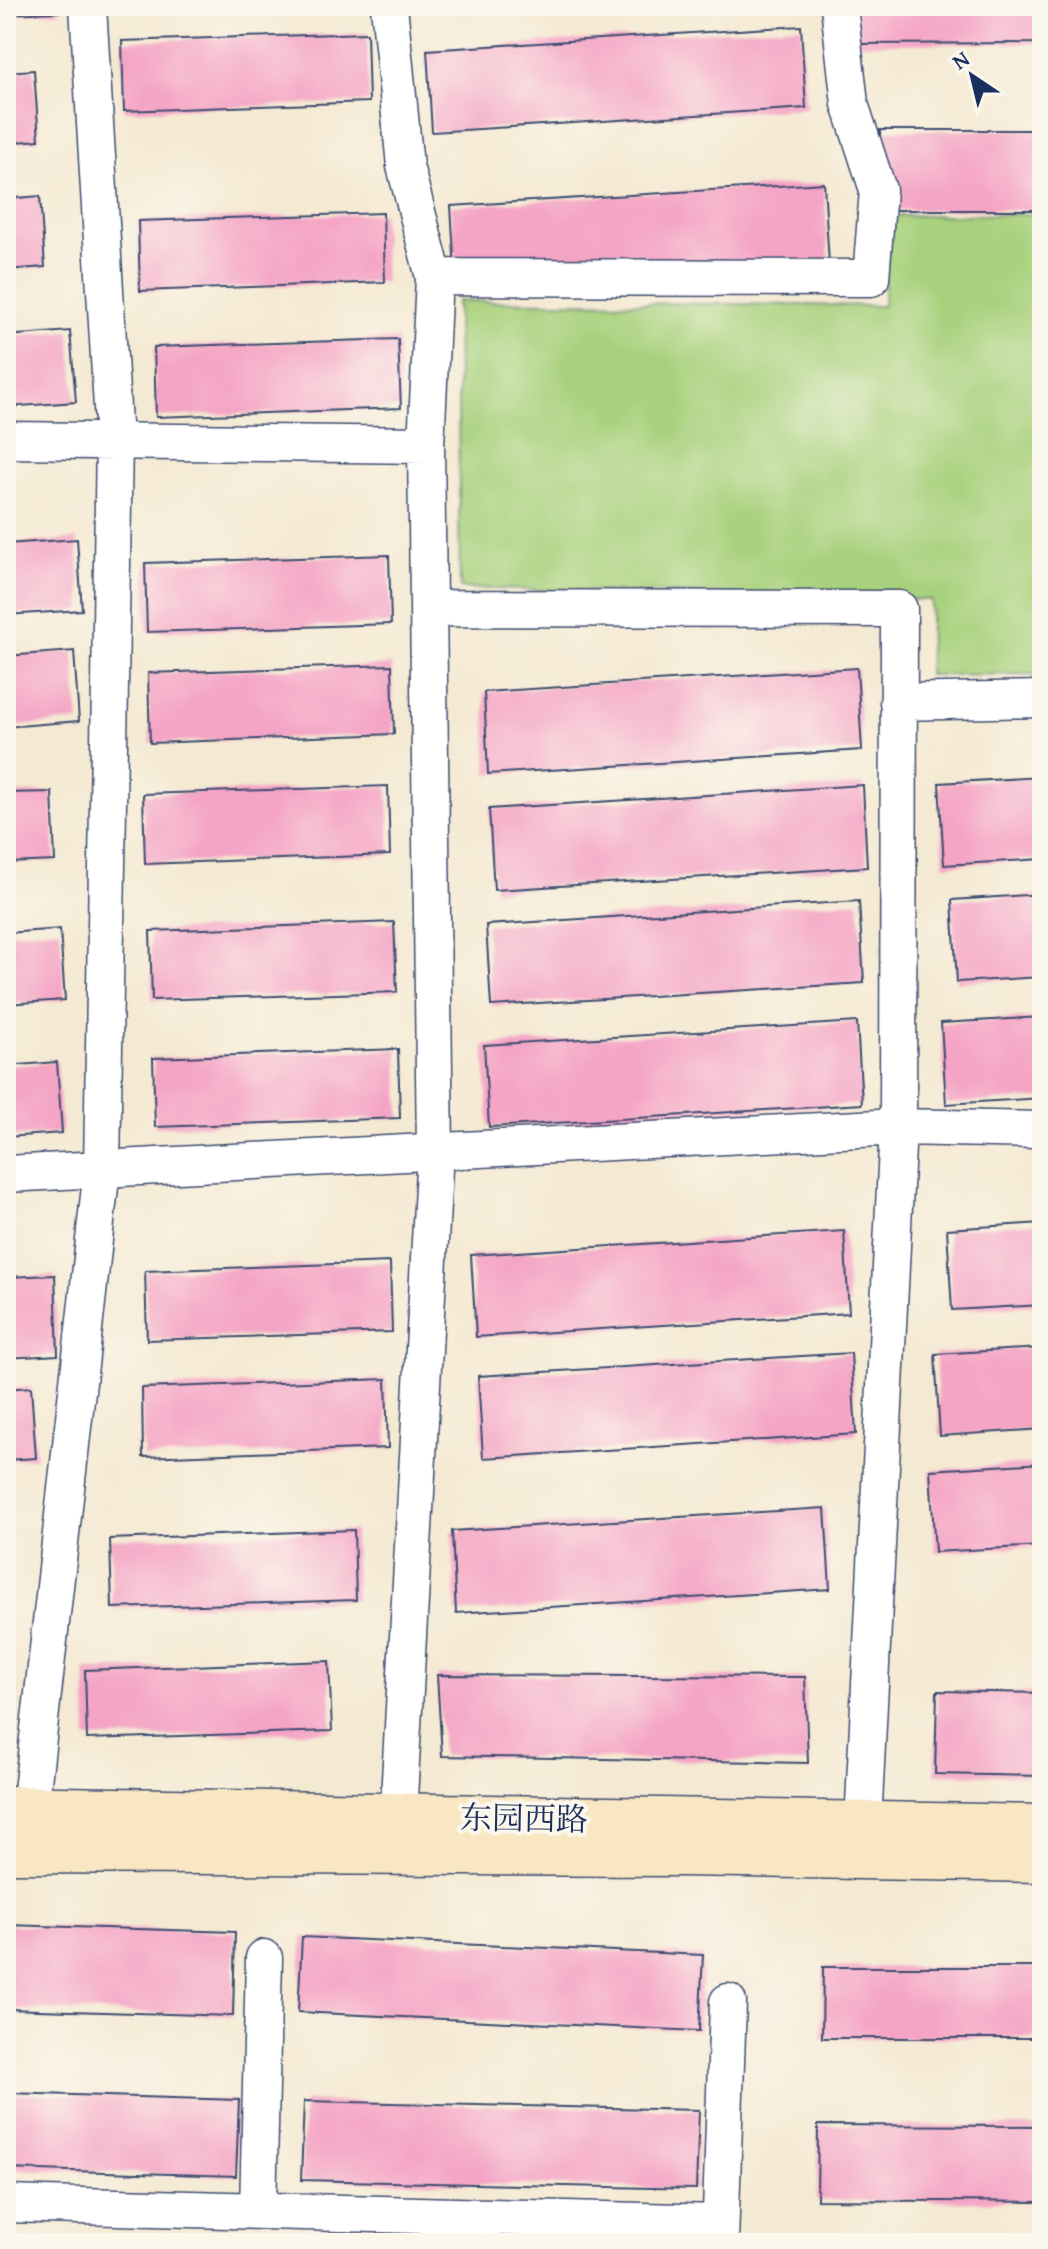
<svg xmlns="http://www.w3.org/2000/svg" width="1048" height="2249" font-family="'Gentium Book Plus','Noto Serif SC',serif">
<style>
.green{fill:#a8d17d;stroke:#62806e;stroke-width:2}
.building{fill:#f4a4c5}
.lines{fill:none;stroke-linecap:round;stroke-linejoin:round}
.street-casing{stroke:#3c4b6f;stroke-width:39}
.secondary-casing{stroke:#3c4b6f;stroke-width:47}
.street{stroke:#fff;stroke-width:36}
.secondary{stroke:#f9e7c3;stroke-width:44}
.labels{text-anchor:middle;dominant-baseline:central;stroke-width:8;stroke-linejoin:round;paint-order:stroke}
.street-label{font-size:32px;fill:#1b2f5e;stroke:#fbf7ec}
</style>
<rect width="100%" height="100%" fill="#fbf7ec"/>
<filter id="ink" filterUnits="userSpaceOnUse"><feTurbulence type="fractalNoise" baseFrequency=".0125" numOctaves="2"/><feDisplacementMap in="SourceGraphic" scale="16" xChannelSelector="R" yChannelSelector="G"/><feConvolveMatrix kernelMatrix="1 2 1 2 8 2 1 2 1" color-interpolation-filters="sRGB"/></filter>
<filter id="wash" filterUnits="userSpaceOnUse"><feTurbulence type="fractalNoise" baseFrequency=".006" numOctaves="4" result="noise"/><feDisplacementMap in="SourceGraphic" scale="32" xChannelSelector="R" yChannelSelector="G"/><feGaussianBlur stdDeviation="1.8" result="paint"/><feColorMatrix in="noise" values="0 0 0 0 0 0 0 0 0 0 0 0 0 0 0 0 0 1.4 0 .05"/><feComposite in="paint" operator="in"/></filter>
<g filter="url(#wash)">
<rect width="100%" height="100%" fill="#f4e9d2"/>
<path class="green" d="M1042 214V674L928 675 931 600 460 588 457 301 883 306 891 216Z"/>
<g id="blocks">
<path class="building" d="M6 6H58L59 12 6 14Z
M857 6H1042V43L857 44Z
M801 26 806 108 432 132 427 50Z
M367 33 369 102 124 111 122 41Z
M34 70 39 140 6 143V72Z
M880 130H1042V210H881Z
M824 183 829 264 456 288 451 206Z
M40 196 45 267 6 270V199Z
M383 213 385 282 140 291 138 221Z
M70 331 76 402 6 407V336Z
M398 339 401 408 156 417 154 347Z
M77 539 82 610 6 615V544Z
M389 555 391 624 147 632 145 563Z
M74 651 79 721 6 727V656Z
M392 665 394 734 150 743 148 673Z
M857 668 862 750 488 774 484 692Z
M1042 777V859L944 865 939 783Z
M863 785 867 867 494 890 489 809Z
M388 786 390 855 145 864 143 794Z
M52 792 55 861 6 863V793Z
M1042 894V977L957 982 952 900Z
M859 901 864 983 491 1006 486 925Z
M394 922 397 992 152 1000 150 931Z
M60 929 65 1000 6 1004V933Z
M1042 1017V1098L946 1104 941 1023Z
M857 1022 862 1104 489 1127 484 1045Z
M398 1049 400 1118 155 1127 153 1058Z
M57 1062 62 1133 6 1137V1066Z
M1042 1223V1305L952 1310 947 1229Z
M844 1231 849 1313 476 1337 471 1255Z
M390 1262 392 1332 147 1340 145 1271Z
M55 1275 58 1355 6 1358V1277Z
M1042 1348V1429L940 1436 935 1354Z
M851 1353 856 1434 483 1458 478 1376Z
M386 1379 388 1448 143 1457 142 1388Z
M31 1387 36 1458 6 1460V1389Z
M1042 1463V1546L935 1552 930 1470Z
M825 1508 830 1589 456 1613 452 1531Z
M354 1530 356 1600 112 1608 110 1539Z
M329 1661 332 1731 87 1739 85 1670Z
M437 1675 805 1677 808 1763 442 1756Z
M937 1691 1042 1693V1776L935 1774Z
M6 1925 235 1932 233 2016 6 2009Z
M302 1937 703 1955 699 2031 298 2012Z
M823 1967H1042V2038H822Z
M6 2093 239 2100 236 2176 6 2169Z
M304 2101 699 2110 696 2189 301 2180Z
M818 2125 1042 2126V2202L817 2200Z"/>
</g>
</g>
<g filter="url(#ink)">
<use href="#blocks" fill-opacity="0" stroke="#3c4b6f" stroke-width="2"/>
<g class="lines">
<defs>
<path id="street" d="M389 6 405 166 434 277
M6 440 426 445
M428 608 899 609 898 1127 863 1824
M898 702 1042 699
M6 1174 898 1127 1042 1130
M30 1809 102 1169 114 441 88 6
M398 1816 435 1151 426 445 434 277 871 278 878 190 850 104 839 6
M6 2204 719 2223
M258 2211 264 1958
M720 2243 728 2002"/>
<path id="secondary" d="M6 1808 1042 1827
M6 1851 681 1854 1042 1860"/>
</defs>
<use href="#street" class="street-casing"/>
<use href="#secondary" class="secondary-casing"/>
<use href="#street" class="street"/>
<use href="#secondary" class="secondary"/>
</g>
</g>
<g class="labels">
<g class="street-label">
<text transform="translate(524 1818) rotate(1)">东园西路</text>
</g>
</g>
<rect width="1048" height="2249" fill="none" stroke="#fbf7ec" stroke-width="32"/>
<g transform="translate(972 76) rotate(325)" stroke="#fbf7ec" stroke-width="6" paint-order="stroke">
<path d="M0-6L14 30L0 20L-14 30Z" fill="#1b2f5e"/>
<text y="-12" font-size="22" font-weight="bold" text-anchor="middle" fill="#1b2f5e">N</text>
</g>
</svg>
